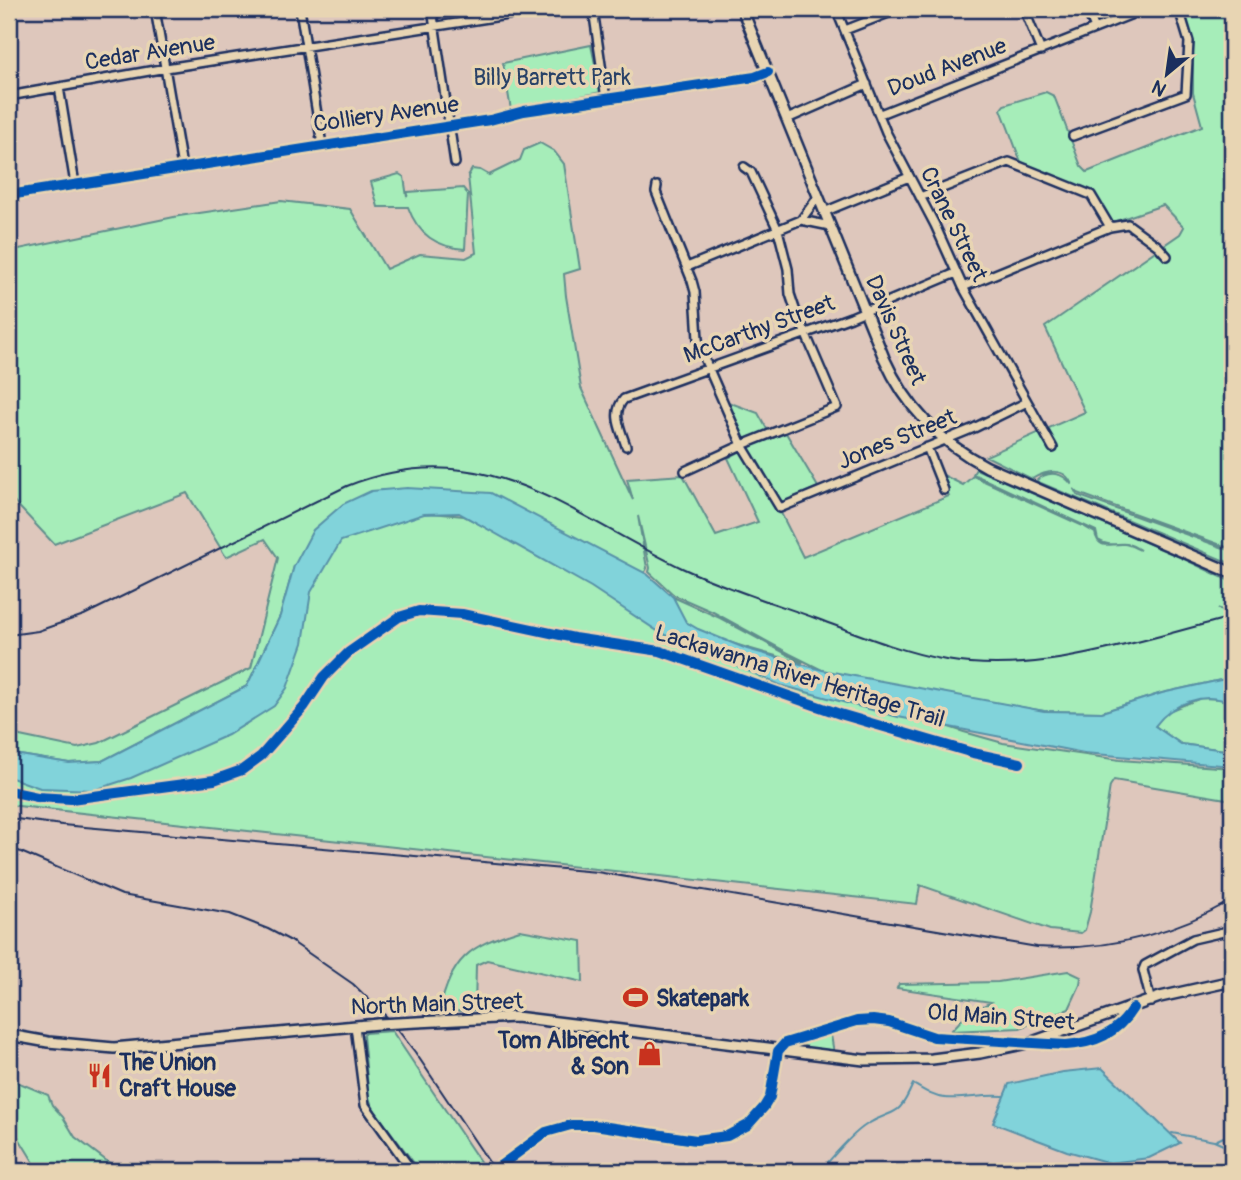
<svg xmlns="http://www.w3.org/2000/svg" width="1241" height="1180" font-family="Pangolin,sans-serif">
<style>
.green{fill:#a6edb9;stroke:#608e8c;stroke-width:2}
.water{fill:#81d3da;stroke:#5891a8;stroke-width:2}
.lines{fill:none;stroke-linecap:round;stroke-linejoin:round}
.stream{stroke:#5891a8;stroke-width:2}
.minor-casing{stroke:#1b2f5e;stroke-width:12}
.major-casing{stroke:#1b2f5e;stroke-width:14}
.minor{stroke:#e8d5b3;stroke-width:7}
.major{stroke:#e8d5b3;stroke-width:9}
.rail{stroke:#1b2f5e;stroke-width:2}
.major-bridge-casing{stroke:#1b2f5e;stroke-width:14;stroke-linecap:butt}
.major-bridge{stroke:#e8d5b3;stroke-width:9}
.cycleway-casing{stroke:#e8d5b3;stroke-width:15}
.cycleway{stroke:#0057b8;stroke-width:10}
.labels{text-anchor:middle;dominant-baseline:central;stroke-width:7;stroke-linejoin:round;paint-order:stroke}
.street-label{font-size:23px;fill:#1b2f5e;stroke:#e8d5b3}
.park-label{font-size:23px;fill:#294267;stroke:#e8d5b3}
.poi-label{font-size:23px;font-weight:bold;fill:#1b2f5e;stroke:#e8d5b3;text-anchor:start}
</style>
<rect width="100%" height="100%" fill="#dec7bc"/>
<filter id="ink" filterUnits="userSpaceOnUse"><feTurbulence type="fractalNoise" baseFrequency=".0143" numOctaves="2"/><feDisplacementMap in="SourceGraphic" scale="14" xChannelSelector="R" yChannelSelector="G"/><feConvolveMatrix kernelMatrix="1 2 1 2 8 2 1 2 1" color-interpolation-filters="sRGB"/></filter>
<g filter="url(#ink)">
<path class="green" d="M1181 9H1232V549L1078 493 1074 489 1077 495 1232 551V564L1036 481C1048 470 1063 472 1072 485 1065 466 1046 471 1032 479L986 456 1085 412 1045 327 1180 234 1184 227 1163 205 1116 221 1105 223 1088 197 1024 170 1001 109 1004 105 1046 92 1054 96 1081 166 1087 172 1202 126 1193 93V41Z
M591 45 601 92 511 110 503 63Z
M540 143 554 151 564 164 580 269 564 274 566 296 581 388 633 500 627 479 683 475 716 536 758 522 728 458 748 447 728 402 758 413 772 438 786 433 818 487 775 506 781 513 803 557 949 496 939 473 963 485 973 476 1083 526 1095 533C1099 551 1110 543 1124 544 1129 544 1135 548 1140 550 1119 536 1117 551 1098 540L1096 531 973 474 976 469 1182 558 1232 582V616L1218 608 1232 618V681L1225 679 1162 693 1102 712 1044 711 863 680 822 670 790 654 713 612 674 595 649 572 650 568 638 516 647 568 644 574 407 488 294 566 280 616 247 686 102 761 69 763 14 754 9 751V728L20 736 77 748 99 743 251 668 278 558 265 539 226 557 187 493 54 544 9 496V251L179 216 281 201 350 209 386 269 420 254 466 258 476 253 468 176 472 169 480 170 489 175 520 160 524 150Z
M399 174 404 177 407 197 408 192 463 188 468 194 465 249C437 247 418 235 408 207H378L371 182Z
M420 512 464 516 611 592 843 692 964 732 1003 743 1120 760 1232 768V800L1114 780 1110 786 1090 912 1085 930 1081 933 1050 930 920 885 917 904 9 805V772L57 773 178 747 245 725 280 678 308 587 339 536Z
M673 597 720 618 803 663C779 657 700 637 685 621 679 614 676 605 673 597Z
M1201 698 1222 699 1232 704V751L1181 744 1155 726 1166 712Z
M520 930 582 941 583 982 487 960 476 965 475 1010 439 1012C452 958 468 946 520 930Z
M1068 971 1081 977 1080 985 1069 1009 1020 1028 951 1031 966 1015 991 1002 897 988 899 984 998 982Z
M392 1031 483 1166 476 1171H420L375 1111 369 1099 363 1035 365 1033Z
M831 1035 834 1053 792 1047 793 1046Z
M9 1074 17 1082 48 1095 52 1105 63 1117 75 1137 120 1171H39L9 1122Z"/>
<path class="water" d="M407 488 491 493 647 574 673 597 686 622 698 629 747 649 822 670 1044 711 1102 712 1162 693 1225 679 1232 681V704C1206 690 1172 703 1155 726L1181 744 1232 751V766L1084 753 898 717 780 685 659 632 591 587 459 513 424 514 341 541 311 592 303 643 287 688 274 706 228 735 131 778 94 790 40 788 9 777V751L14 754 69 763 102 761 247 686 280 616 294 566 313 530 343 504 371 491Z
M1102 1068 1180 1143 1149 1158 1110 1163 1067 1151 993 1123 1009 1084 1063 1072Z"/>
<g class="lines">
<path class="stream" d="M1172 1133 1214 1141 1232 1149
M1215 1141 1232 1133
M820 1171C834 1156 849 1136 866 1125 895 1107 897 1121 913 1084 923 1090 933 1097 945 1098 964 1100 983 1094 1003 1096"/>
<defs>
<path id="minor" d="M155 9 182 167
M300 9 322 145
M432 9 455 163
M593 9 606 99
M836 9 886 132 935 225 963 287 1053 448
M1024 9 1041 51
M1087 9 1095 29
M845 30 899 9
M59 87 75 184
M9 96 166 68 547 9
M880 114 1145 9
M787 119 867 84
M1073 136 1186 94 1189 42 1179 9
M657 186 656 192 692 281 695 292 698 339 701 351 742 445 780 508 974 428 1027 402
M9 195 490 120 524 111 755 77 768 72
M920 197 1009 162 1091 195 1110 227
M824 212 909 177
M801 220 830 226
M687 267 801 220 818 197
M963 287 1110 227 1128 224 1158 246 1167 256
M626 446C621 430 611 413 624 399L851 317 956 273
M927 447 944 490
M685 471 742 445 837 407 795 309 790 294 788 269 778 230 751 172 744 167
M1151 1002 1143 970 1145 965 1193 939 1232 930
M355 1026 365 1105 412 1171
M493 1171 546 1132 571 1125H594L696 1140 727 1136 748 1125 764 1107 770 1097 778 1051 785 1043 857 1021 873 1020 889 1022 934 1037 1066 1045C1095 1043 1117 1034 1133 1008"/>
<path id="major" d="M742 9 884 358C906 407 939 442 987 467L1232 573
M437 1021 516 1017 864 1060 932 1059 980 1053 1032 1042 1160 997 1232 981
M9 1035 48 1042 114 1048 378 1024"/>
</defs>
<use href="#minor" class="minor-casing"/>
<use href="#major" class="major-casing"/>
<use href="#minor" class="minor"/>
<use href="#major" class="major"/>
<path class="rail" d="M9 635 38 631 84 615 347 486C484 432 565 512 682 568 725 588 770 602 815 618 858 634 902 652 946 660 1043 676 1139 640 1232 617
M9 818 62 825 597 872 1037 947C1108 951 1171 935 1232 900
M9 847 122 895 230 914 268 929 291 941 353 984 390 1020 415 1052 495 1171"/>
<defs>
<path id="major-bridge" d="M378 1024 437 1021"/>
</defs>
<use href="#major-bridge" class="major-bridge-casing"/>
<use href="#major-bridge" class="major-bridge"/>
<defs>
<path id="cycleway" d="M9 195 490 120 524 111 755 77 768 72
M9 791 37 797 71 799 214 780 242 770 261 756 304 707 324 677 349 652 399 617 419 611 462 614 574 638 660 651 840 714 973 753 1020 763
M493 1171 546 1132 571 1125H594L696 1140 727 1136 748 1125 764 1107 770 1097 778 1051 785 1043 857 1021 873 1020 889 1022 934 1037 1066 1045C1095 1043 1117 1034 1133 1008"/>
</defs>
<use href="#cycleway" class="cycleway-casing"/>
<use href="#cycleway" class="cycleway"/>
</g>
</g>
<defs>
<symbol id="stadium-bare" viewBox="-9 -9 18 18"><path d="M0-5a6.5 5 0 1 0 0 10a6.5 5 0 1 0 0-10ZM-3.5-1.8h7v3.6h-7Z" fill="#c8321e" stroke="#e8d5b3" stroke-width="2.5" paint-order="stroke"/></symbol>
<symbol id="shop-bare" viewBox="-9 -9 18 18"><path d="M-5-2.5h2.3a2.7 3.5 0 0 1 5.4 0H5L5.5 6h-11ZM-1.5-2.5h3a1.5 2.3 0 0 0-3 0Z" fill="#c8321e" stroke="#e8d5b3" stroke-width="2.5" paint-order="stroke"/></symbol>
<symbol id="restaurant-bare" viewBox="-9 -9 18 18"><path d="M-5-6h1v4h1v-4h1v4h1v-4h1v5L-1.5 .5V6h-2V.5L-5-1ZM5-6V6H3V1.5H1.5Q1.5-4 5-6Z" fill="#c8321e" stroke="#e8d5b3" stroke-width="2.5" paint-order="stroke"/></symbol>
</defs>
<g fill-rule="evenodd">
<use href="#stadium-bare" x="618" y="980" width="35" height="35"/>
<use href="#shop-bare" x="632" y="1036" width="35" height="35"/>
<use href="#restaurant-bare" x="82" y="1058" width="35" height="35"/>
</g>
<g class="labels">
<g class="street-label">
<text transform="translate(150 52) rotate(-9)">Cedar Avenue</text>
<text transform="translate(947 67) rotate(-21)">Doud Avenue</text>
<text transform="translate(386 114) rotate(-8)">Colliery Avenue</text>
<text transform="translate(954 224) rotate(64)">Crane Street</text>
<text transform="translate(759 329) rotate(-20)">McCarthy Street</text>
<text transform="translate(896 330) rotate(66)">Davis Street</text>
<text transform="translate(897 439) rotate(-22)">Jones Street</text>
<text transform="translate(800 676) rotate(17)">Lackawanna River Heritage Trail</text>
<text transform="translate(437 1004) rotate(-2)">North Main Street</text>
<text transform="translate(1001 1017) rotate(4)">Old Main Street</text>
</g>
<g class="park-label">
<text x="552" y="77">Billy Barrett Park</text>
</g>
<g class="poi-label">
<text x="656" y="998">Skatepark</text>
<text x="629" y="1040" text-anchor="end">Tom Albrecht<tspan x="629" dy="26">&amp; Son</tspan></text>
<text x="119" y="1062">The Union<tspan x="119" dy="26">Craft House</tspan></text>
</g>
</g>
<rect width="1241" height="1180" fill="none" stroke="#e8d5b3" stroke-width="35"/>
<rect x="18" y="18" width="1206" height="1145" fill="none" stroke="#1b2f5e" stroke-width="2.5" filter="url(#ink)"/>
<g transform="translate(1167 74) rotate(209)" stroke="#e8d5b3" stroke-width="5" paint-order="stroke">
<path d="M0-5L12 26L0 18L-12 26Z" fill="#1b2f5e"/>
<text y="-10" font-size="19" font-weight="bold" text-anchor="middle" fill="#1b2f5e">N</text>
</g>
</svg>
